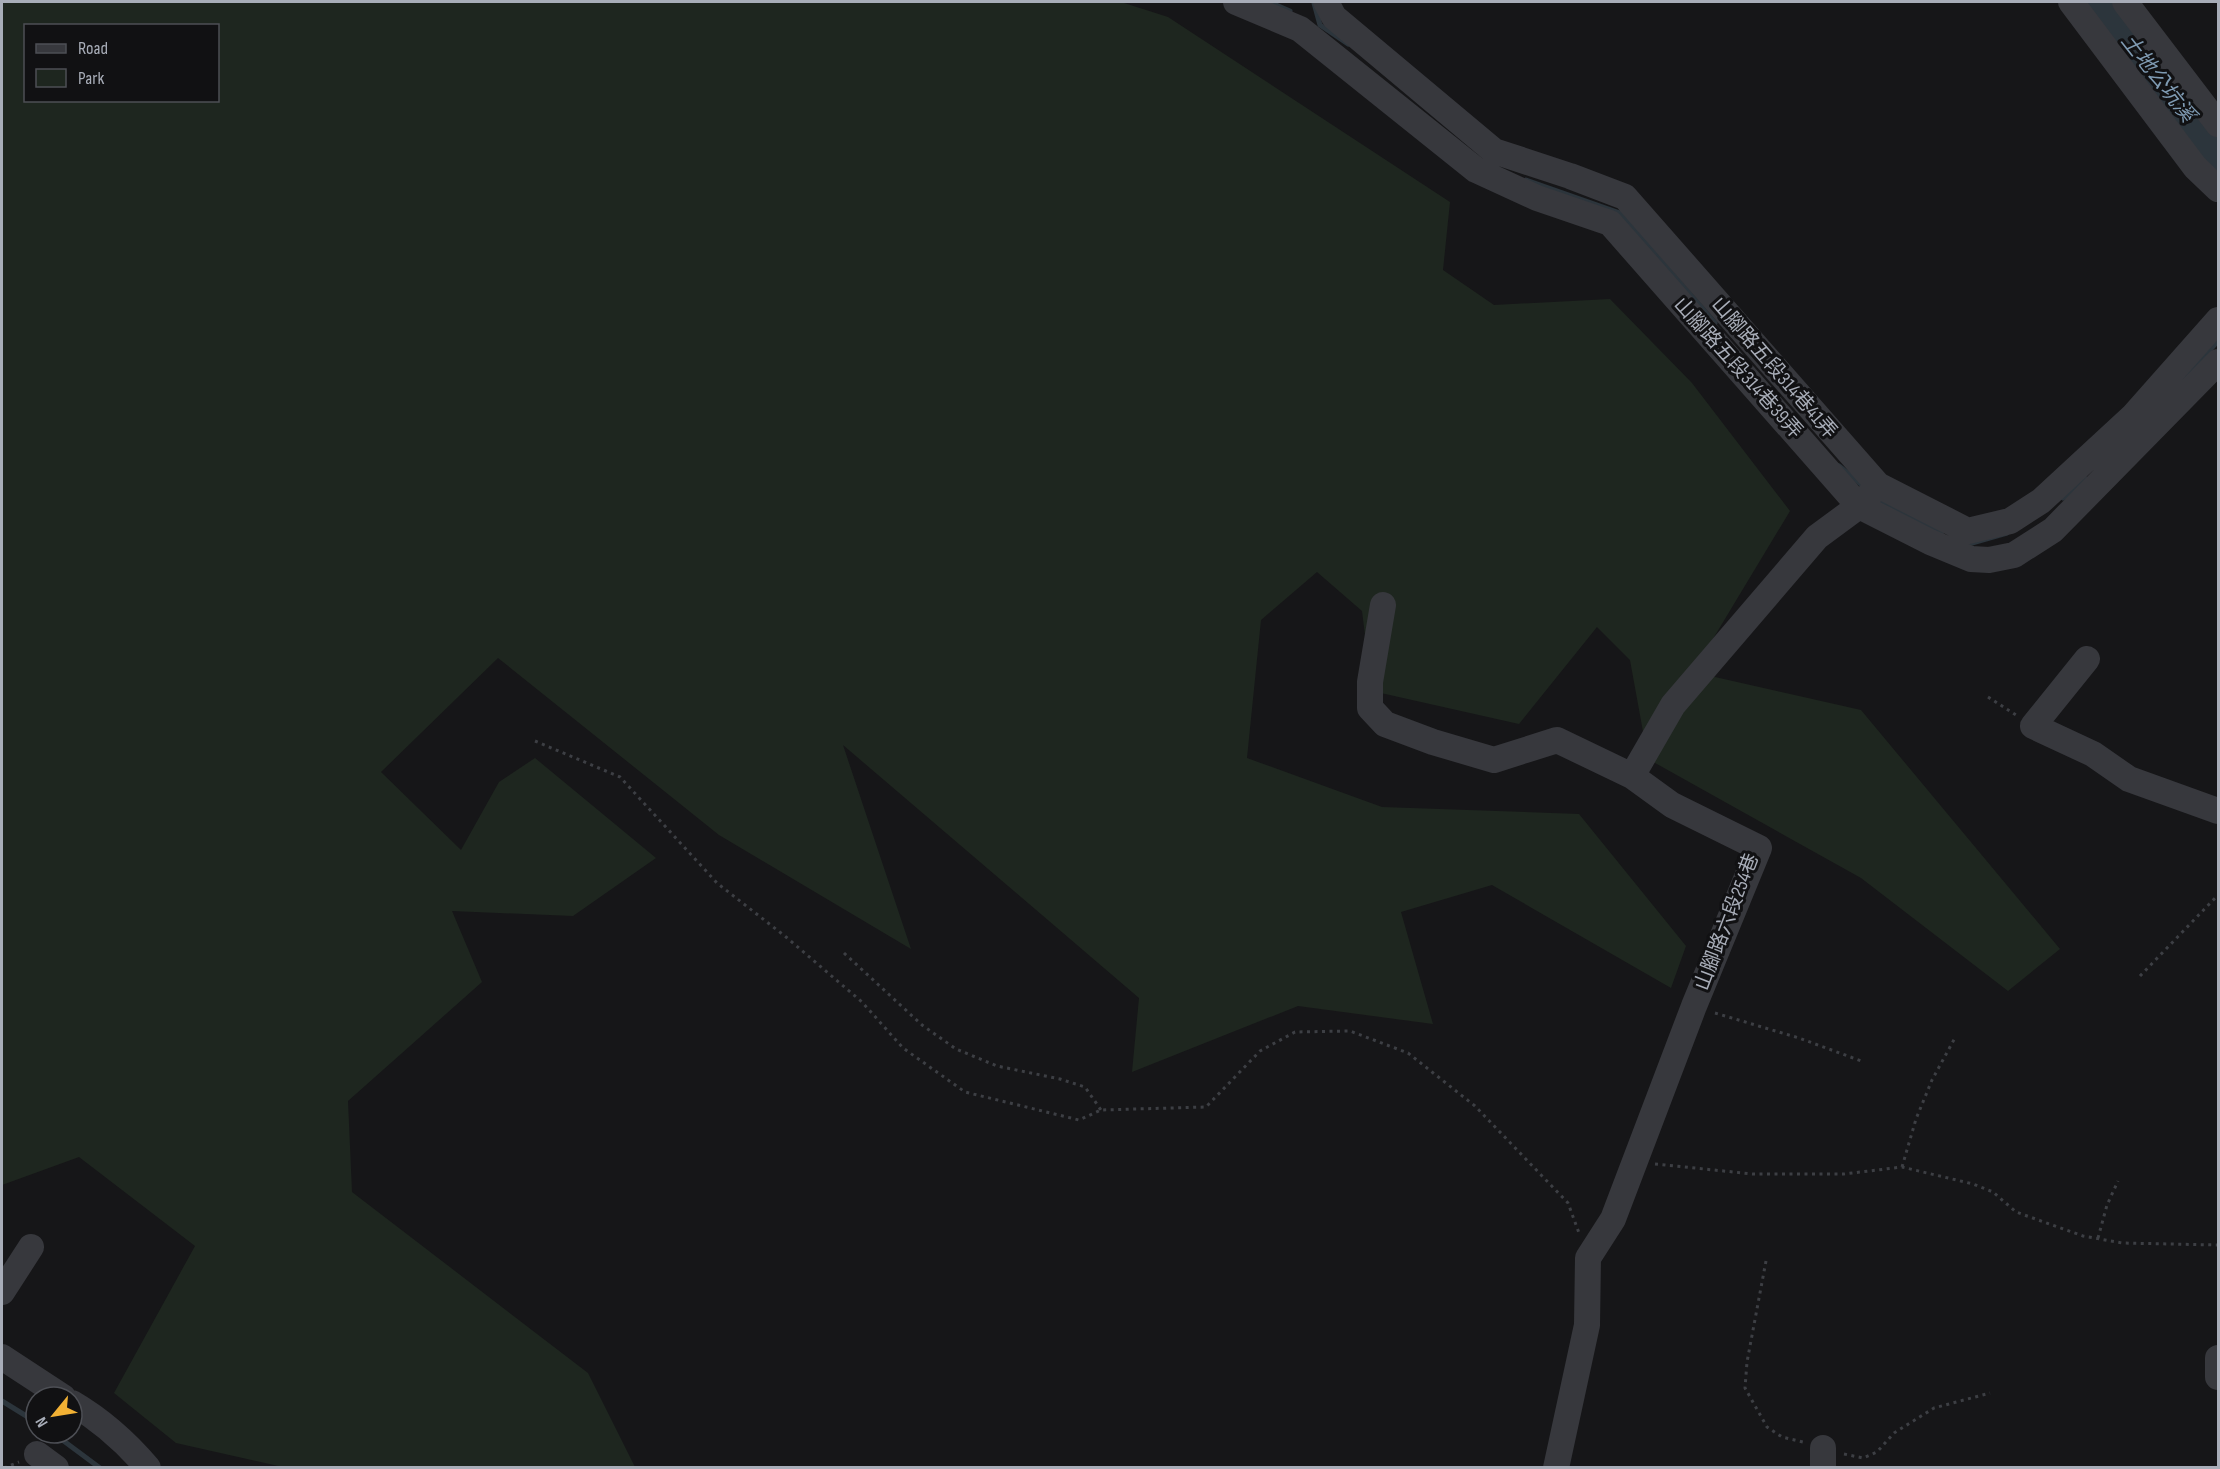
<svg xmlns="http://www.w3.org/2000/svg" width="2220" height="1469" font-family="'Sofia Sans Condensed','Noto Sans TC',sans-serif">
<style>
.green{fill:#1e261f;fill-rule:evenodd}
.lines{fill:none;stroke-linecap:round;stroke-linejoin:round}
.stream{stroke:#2c353c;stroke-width:5}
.river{stroke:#2c353c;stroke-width:33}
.path{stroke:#3d3f44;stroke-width:3;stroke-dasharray:3 4.5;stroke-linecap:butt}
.minor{stroke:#37383d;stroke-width:26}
.labels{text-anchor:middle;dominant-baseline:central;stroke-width:6;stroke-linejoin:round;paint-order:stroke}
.street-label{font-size:20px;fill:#a8adb8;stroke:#111113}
.water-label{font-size:21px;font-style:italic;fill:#7f9bb3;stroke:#111113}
</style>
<rect width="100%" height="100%" fill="#161618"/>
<path class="green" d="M2 2H1121L1168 17 1450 202 1443 270 1494 305 1610 299 1692 383 1790 511 1693 672 1861 710 2060 949 2008 991 1861 878 1648 759 1630 660 1597 627 1519 724 1372 691 1362 611 1317 572 1261 620 1247 758 1382 807 1579 814 1686 946 1671 988 1492 885 1401 912 1433 1024 1298 1006 1132 1072 1139 998 843 745 911 949 719 835 498 658 381 772 461 850 499 782 535 758 656 858 573 916 452 911 482 982 348 1101 352 1192 588 1373 635 1467 287 1468 176 1443 114 1393 195 1246 79 1157 2 1185ZM26 26H218V100H26Z"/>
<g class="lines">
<path class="stream" d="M1269 2 1290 11
M1314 3 1320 25 1348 44
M1526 180 1620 213 1715 323
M2174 389 2218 341
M1839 466 1862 485
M1876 497 1884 504 1942 532
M2063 498 2086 479
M1967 542 1972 543 2007 533
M2 1401 36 1422
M53 1433 100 1468"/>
<path class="river" d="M2098 2 2218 155"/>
<path class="path" d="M1988 697 2016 715
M535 741 620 777 717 883 786 937 862 1002 903 1048 965 1092 1079 1120 1101 1110 1206 1107 1260 1051 1295 1032 1350 1031 1408 1053 1475 1106 1568 1203 1579 1233
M844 953 922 1025 956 1049 997 1066 1060 1079 1085 1087 1101 1110
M2140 976 2218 895
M1715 1013 1799 1038 1864 1062
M1655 1164 1753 1174H1844L1902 1167 1973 1184 1993 1192 2016 1212 2083 1236 2122 1243 2218 1245
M1902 1167 1916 1119 1932 1080 1956 1036
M2098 1238 2107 1205 2118 1181
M1766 1261 1747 1362 1745 1388 1767 1427 1782 1437 1803 1442
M1844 1454 1863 1458 1877 1452 1894 1433 1934 1408 1990 1393
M4 1468 19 1462"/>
<path class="minor" d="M1236 2 1300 29 1476 170 1537 198 1610 223 1859 506 1930 542 1971 559 1989 560 2014 555 2053 530 2218 362
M1326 2 1334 17 1494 151 1570 176 1625 197 1878 485 1968 531 2010 521 2041 501 2133 416 2218 320
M2071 2 2195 167 2218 189
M2125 2 2218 124
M1383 605 1370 682V708L1385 724 1433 742 1494 760 1557 740 1632 776 1672 805 1759 848 1694 1006 1613 1219 1588 1258 1587 1325 1556 1468
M2087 659 2033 726 2093 754 2129 779 2218 811
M1632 776 1673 705 1817 537 1859 506 1870 494
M2 1292 31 1247
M2 1357 63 1397
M2218 1358V1377
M72 1403C101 1420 126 1442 148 1468
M1823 1448V1468
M37 1454 56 1468"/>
</g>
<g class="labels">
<g class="street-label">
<text transform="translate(1738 368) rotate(48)">山腳路五段314巷39弄</text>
<text transform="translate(1774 368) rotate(49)">山腳路五段314巷41弄</text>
<text transform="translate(1727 922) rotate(-69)">山腳路六段254巷</text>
</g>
<g class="water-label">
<text transform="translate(2158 78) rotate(52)">土地公坑溪</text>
</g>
</g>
<rect width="2220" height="1469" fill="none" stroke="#a8adb8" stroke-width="6"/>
<rect x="24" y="24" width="195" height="78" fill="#111113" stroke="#4d4f55" stroke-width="1.5"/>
<rect x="36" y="44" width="30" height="9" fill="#37383d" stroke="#4d4f55" stroke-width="1.5"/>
<text x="78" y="54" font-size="18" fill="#a8adb8">Road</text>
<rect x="36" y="69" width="30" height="18" fill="#1e261f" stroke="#4d4f55" stroke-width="1.5"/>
<text x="78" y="84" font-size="18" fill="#a8adb8">Park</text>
<g transform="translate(54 1415) rotate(240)"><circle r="28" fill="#111113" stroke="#4d4f55" stroke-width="1.5"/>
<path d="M0-4.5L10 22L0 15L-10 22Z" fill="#f2b134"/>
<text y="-9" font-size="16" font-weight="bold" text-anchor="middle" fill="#a8adb8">N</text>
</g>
</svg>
